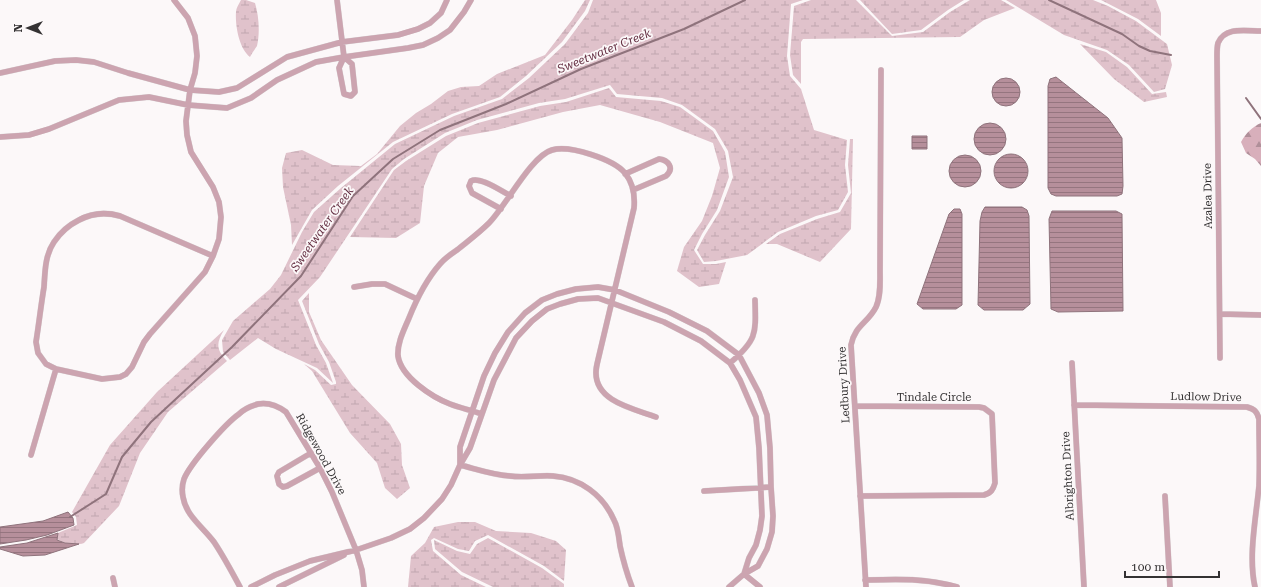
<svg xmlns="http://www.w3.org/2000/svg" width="1261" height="587" font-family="'Roboto Serif',serif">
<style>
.forest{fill:url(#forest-firs)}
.wetland{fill:url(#wetland-marsh)}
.water{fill:url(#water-rules);stroke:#8f737c}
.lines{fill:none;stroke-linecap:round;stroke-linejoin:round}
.stream{stroke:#8f737c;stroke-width:2}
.minor-casing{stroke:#d8d4d5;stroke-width:6}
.minor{stroke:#cca4b0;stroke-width:5.5}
.labels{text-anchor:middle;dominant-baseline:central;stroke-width:3.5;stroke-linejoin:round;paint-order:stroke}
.street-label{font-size:11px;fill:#343233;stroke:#fcf8f9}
.water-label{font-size:12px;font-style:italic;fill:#663144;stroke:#fcf8f9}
</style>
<defs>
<pattern id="forest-firs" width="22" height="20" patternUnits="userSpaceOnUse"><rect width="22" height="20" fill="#d8afbb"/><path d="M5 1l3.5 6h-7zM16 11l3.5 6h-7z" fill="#b08f99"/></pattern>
<pattern id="wetland-marsh" width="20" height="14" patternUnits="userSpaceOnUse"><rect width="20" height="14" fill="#e0c2cb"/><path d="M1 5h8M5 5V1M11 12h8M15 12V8" fill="none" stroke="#c1a7af"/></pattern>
<pattern id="water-rules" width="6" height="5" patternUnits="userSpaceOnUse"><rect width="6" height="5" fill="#b68f9b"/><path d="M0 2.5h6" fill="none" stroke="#95757f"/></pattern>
</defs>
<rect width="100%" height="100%" fill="#fcf8f9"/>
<path class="forest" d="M1261 123V166L1255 159 1246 153 1241 142C1246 133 1252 127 1261 123Z"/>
<path class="wetland" d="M241 0H246L255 3C259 16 260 33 257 46 255 49 252 53 250 57 239 49 235 25 236 12 236 8 239 4 241 0Z
M585 0H590L585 11 562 42 526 76 500 97 452 114 393 142 338 186 312 210 292 245 291 225 283 187 282 168 286 153 302 150 333 165 361 166 377 154 400 126 416 113 431 104 448 91 461 87 479 86 497 74 545 55 572 20Z
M593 0H803L791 4 787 56 790 76 801 89 814 130 847 140 845 165 848 192 838 210 816 216 778 232 747 255 716 261 704 262 697 250 705 235 720 211 733 177 728 151 715 129 682 105 662 98 617 94 610 85 565 99 539 103 477 120 445 133 404 159 392 169 320 277 298 300 316 345 326 363 333 383 317 368 276 349 258 338 230 360 223 352 222 340 233 321 270 289 281 275 302 232 314 212 341 188 395 144 454 116 502 99 529 78 565 44 588 13Z
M811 0H856L892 36 923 32 950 12 970 0H1001L1015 8 984 20 960 37 803 39 801 42V84L793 75 790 55 794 6Z
M860 0H964L948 10 921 30 892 34Z
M1006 0H1093L1108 6 1136 21 1167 44 1172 65 1165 89 1154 92 1129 65 1107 50 1064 35Z
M1101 0H1156L1161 13V36L1138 19Z
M1080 44 1106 52 1127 67 1152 94 1166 92 1167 97 1144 102 1114 79Z
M609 88 616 97 661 101 680 107 713 131 725 152 729 177 717 210 702 234 694 250 703 264H716L726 262 719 284 699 287 677 271 684 247 702 221 712 196 720 168 713 143 660 122 600 105 563 112 497 130 458 137 438 153 424 186 420 223 396 238 350 237 394 170 406 161 446 136 478 123 540 106 566 102Z
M850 139H853L851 229 820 262 777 244H766L780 234 817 219 840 212 851 193 848 165Z
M309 293V312L321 340 352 385 390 424 401 444 402 465 410 488 397 499 385 488 377 463 350 433 312 371 304 364 315 370 331 385 336 384V382L329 362 319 344 302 301Z
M224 330C216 343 216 350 227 361L168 412 140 453 119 506 84 543C75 546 65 544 57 539L58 533 77 525 76 517 72 512 110 445 157 392Z
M458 522H475L496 531 531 533 556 541 566 550 564 581 544 566 488 535 475 541 469 551 458 549 434 538 431 540 433 551 461 575 486 587H408L411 556 425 543 434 527Z
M488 538 542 568 564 584V587H493L462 572 435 549 434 540 457 551 470 554 477 544Z"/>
<path class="water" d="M1056 77 1108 118 1122 138 1123 186 1122 194 1117 196H1056L1051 194 1048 188V86L1050 79Z
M992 92a14 14 0 1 1 28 0a14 14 0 1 1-28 0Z
M974 139a16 16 0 1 1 32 0a16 16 0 1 1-32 0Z
M912 136H927V149H912Z
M994 171a17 17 0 1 1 34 0a17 17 0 1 1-34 0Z
M949 171a16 16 0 1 1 32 0a16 16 0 1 1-32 0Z
M985 207H1022L1027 210 1029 216 1030 304 1023 310H984L978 305 980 221 982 212Z
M954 209H960L962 214V305L956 309H923L917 304 949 214Z
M1052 211H1116L1122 214 1123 311 1058 312 1051 309 1049 219Z
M68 512 73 518 74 525 47 535 26 540 0 544V527L43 521Z
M58 533 57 540 65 543 79 544 45 555 23 556 0 549V547L27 543Z"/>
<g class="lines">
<path class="stream" d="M1049 0 1122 34 1139 46 1150 51 1171 55
M1246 98 1261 119
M70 517 106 494 122 457 151 422 232 347 301 276 353 196 393 159 440 130 506 104 581 69 684 29 745 0"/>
<defs>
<path id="minor" d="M174 0 188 18 195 36 197 56 195 73 190 90 186 121 187 135 191 152 213 187 219 202 221 217 219 239 213 256 205 272 150 334 144 342 132 367 126 374 120 377 102 379 56 369 46 364 38 353 36 342C39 323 41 305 44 287 45 272 45 255 54 242 60 233 69 225 79 220 92 213 106 212 120 216L213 256
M337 0 344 57 339 68 344 94 351 96 355 92 352 64 344 57
M0 73 55 61 76 60 94 62 128 73 190 90 219 92 237 88 287 57 342 42 398 35 418 29 430 23 441 13 447 0
M0 137 29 135 49 129 119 100 149 97 188 105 227 108 251 98 277 80 316 62 344 57 408 48 423 45 438 38 450 30 464 12 471 0
M625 174 659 159C668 160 675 168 666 176L633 190
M501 209 472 193 469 186 471 181C480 176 501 191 511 196
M354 287 372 284H385L417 299
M1220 314 1261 315
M1220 358 1217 56C1217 52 1217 47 1218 43 1225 26 1246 31 1261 31
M730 363C757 340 756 334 755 300
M1072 363 1084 587
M1074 405 1247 407C1254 409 1257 411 1259 419 1259 441 1260 464 1259 486 1256 518 1248 556 1255 587
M855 406 979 407 984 408 992 414 995 483C993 490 991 493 984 495L860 496
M482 414C471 410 460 408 450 404 432 397 401 377 398 356 397 343 404 330 409 318 417 298 426 280 440 264 445 258 451 254 457 250 468 241 479 233 489 223 506 206 531 156 552 150 570 145 613 159 625 173 633 183 635 197 634 208L598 360C597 364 596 368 596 372 595 402 635 409 656 417
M311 453 279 472 277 476 279 484 283 487 287 486 320 468
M31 455 56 369
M460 464V447L484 376 495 353 508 332 525 313 542 300 557 294 576 289 598 287 615 290 669 312 707 331 739 355 759 393 767 415 770 448 771 487 773 516 772 532 767 549 758 566 744 574 729 587
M460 465C476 469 493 475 510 476 524 478 539 475 553 476 580 478 603 495 614 520 618 527 619 538 620 546 623 560 627 574 632 587
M704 491 771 487
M1165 496 1170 587
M744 574 760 587
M113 578 115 587
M865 580C898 579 925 578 957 587
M240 587C232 572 224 557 214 542 203 527 186 516 183 497 182 492 182 485 184 479 190 464 225 424 239 414 244 409 251 406 258 404 269 402 278 406 286 412L320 468 332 492 356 550 362 570 364 587
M251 587 275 575 310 561 356 550 391 538 410 529 424 518 442 499 451 485 460 465 470 448 494 380 516 338 532 321 547 309 560 304 578 299 598 298 664 322 701 341 730 363 740 380 756 417 759 448 762 516 760 530 756 545 749 558 744 574
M279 587 344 555
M866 587 851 345C855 325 868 323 876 307 881 296 880 282 880 270L881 70"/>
</defs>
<use href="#minor" class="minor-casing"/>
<use href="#minor" class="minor"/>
</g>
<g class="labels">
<g class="street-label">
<text transform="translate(1208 196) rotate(-91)">Azalea Drive</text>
<text transform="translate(844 385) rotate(-93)">Ledbury Drive</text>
<text x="934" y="397">Tindale Circle</text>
<text transform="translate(1206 397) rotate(1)">Ludlow Drive</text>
<text transform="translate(321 454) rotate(61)">Ridgewood Drive</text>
<text transform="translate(1068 476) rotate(-93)">Albrighton Drive</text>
</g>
<g class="water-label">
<text transform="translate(604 51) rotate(-22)">Sweetwater Creek</text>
<text transform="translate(322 229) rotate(-55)">Sweetwater Creek</text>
</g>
</g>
<g transform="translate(28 28) rotate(270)" stroke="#fcf8f9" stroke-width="3" paint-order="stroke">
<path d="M0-3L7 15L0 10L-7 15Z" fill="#343233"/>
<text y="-6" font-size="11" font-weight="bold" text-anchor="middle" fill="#343233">N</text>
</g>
<path d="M1125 571v6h94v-6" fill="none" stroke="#343233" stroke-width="2"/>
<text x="1131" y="571" font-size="12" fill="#343233" stroke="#fcf8f9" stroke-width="3" paint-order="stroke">100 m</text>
</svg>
